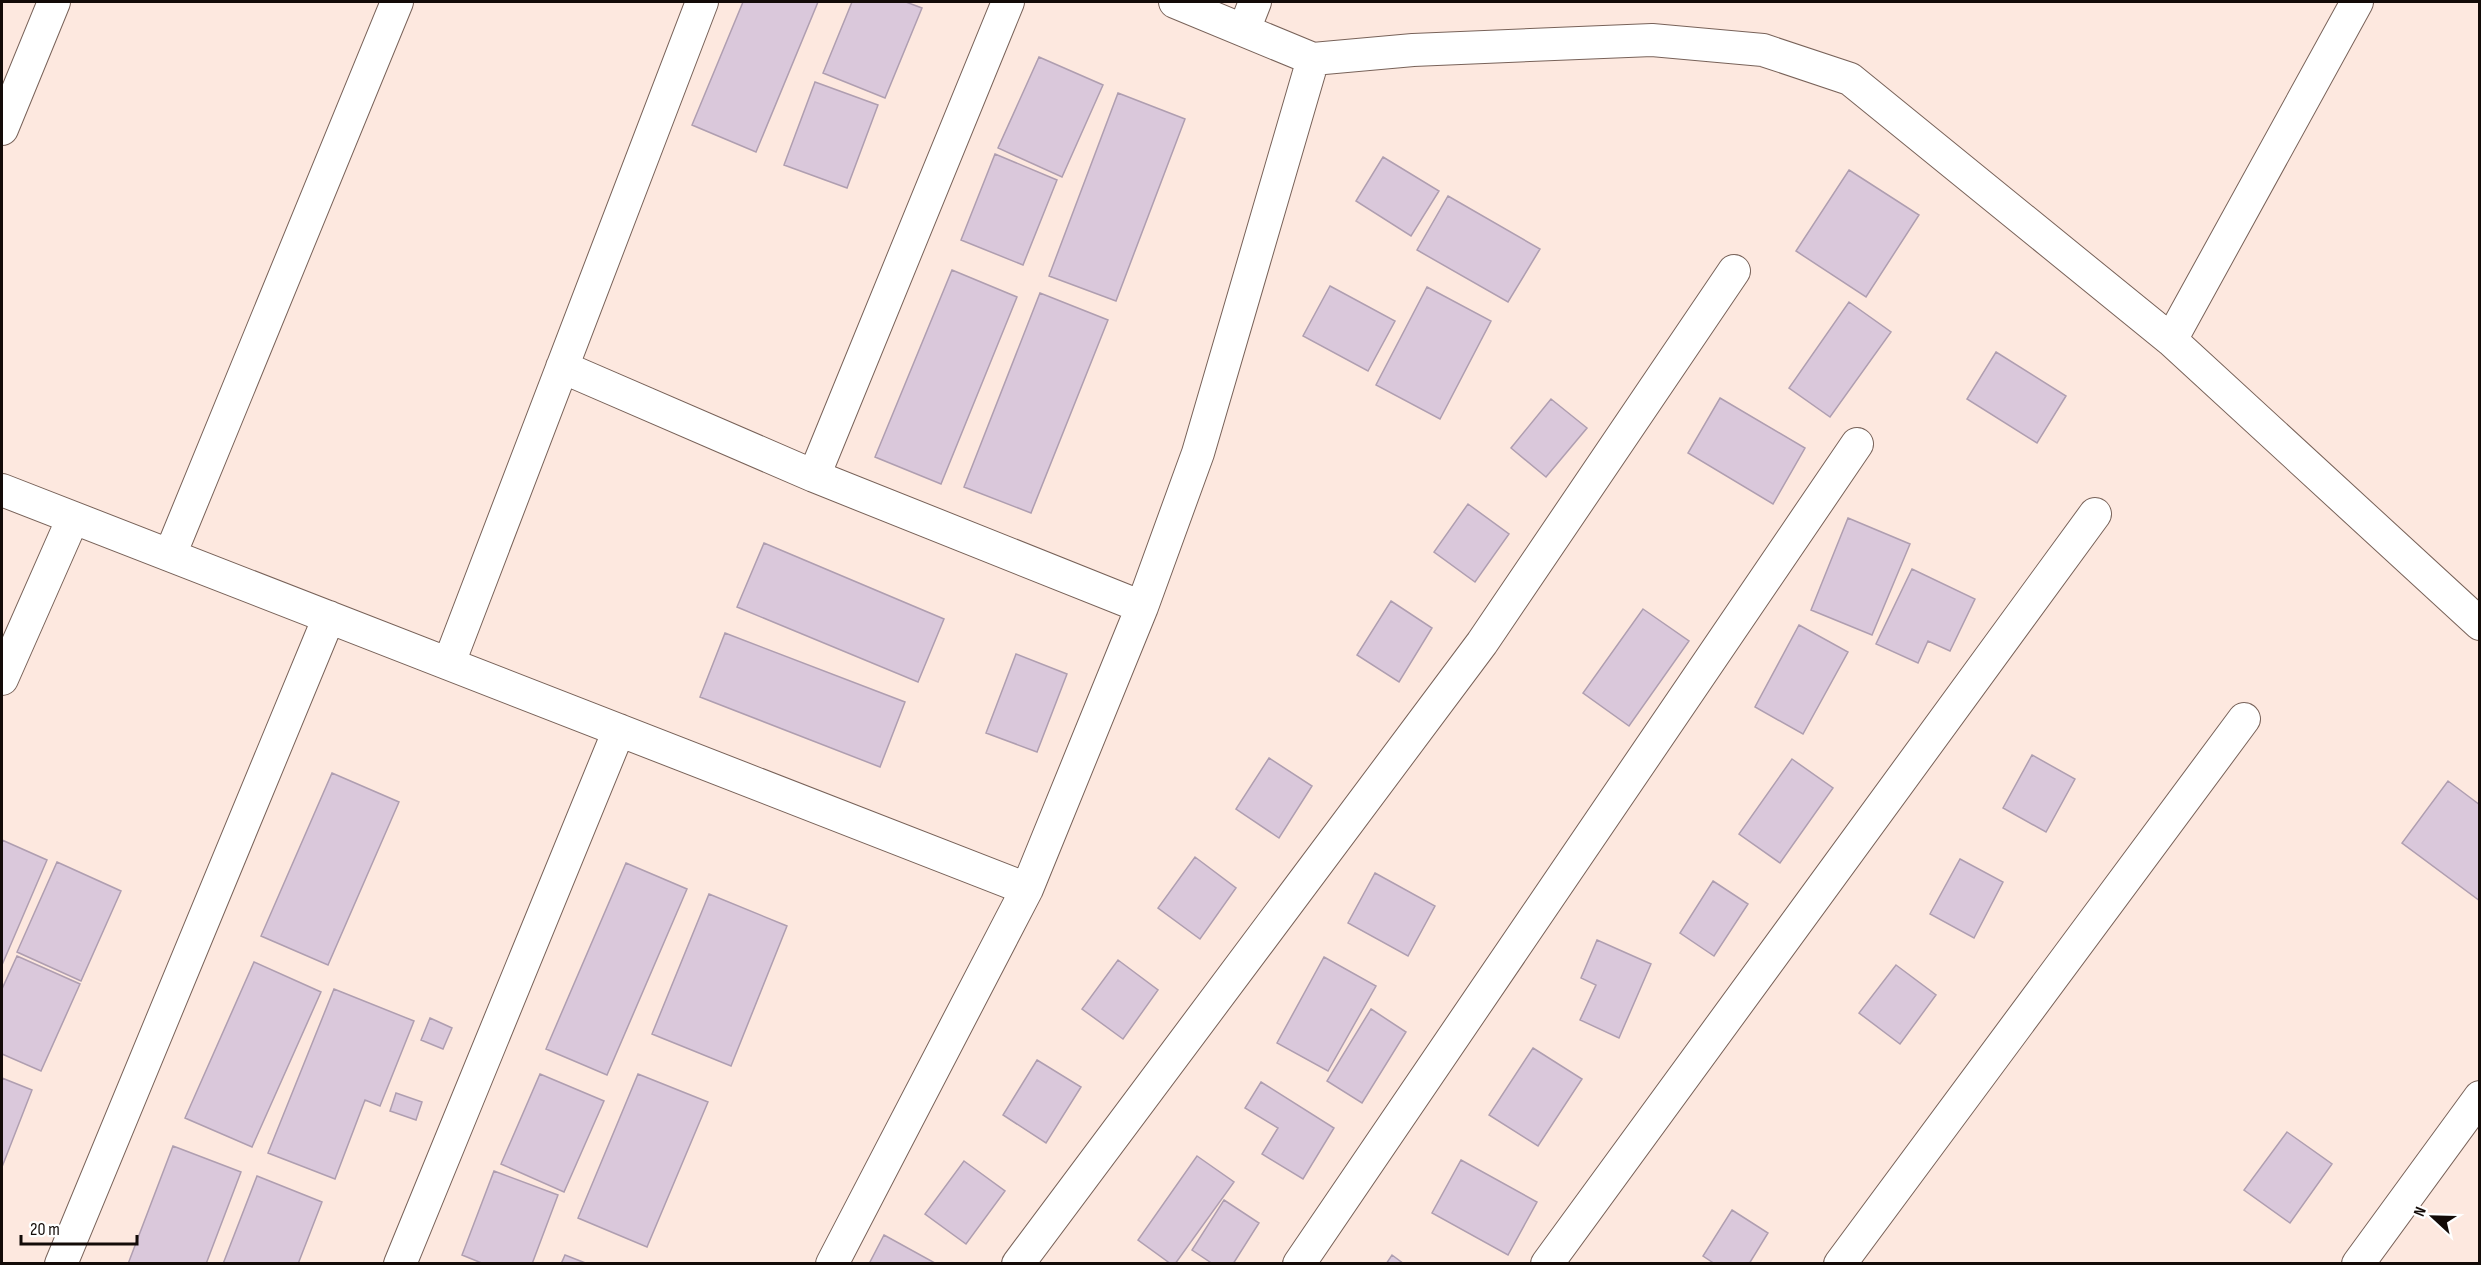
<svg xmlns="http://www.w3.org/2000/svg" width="2481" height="1265" font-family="'Sofia Sans Condensed',sans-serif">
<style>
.building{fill:#dac8db;stroke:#af9eb0;stroke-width:1.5}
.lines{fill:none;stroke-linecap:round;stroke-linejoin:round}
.street-casing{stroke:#786259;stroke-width:34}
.street{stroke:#fff;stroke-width:32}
</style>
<rect width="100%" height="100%" fill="#fde8df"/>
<path class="building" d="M743 2H818L756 152 692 125Z
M852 2H906L922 8 885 98 823 73Z
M1039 57 1103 85 1062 177 998 148Z
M815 82 878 105 847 188 784 165Z
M1118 93 1185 119 1116 301 1049 276Z
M995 154 1057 180 1023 265 961 240Z
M1383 157 1439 191 1411 236 1356 201Z
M1849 170 1919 215 1866 297 1796 251Z
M1448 196 1540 249 1508 302 1417 250Z
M952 270 1017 297 941 484 875 457Z
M1330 286 1395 321 1368 371 1303 336Z
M1427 287 1491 321 1440 419 1376 385Z
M1040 293 1108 320 1031 513 964 487Z
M1849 302 1891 332 1830 417 1789 388Z
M1996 352 2066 396 2037 443 1967 399Z
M1720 398 1805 448 1773 504 1688 453Z
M1551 399 1587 428 1546 477 1511 448Z
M1468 504 1509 534 1475 582 1434 552Z
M1848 518 1910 544 1872 635 1811 610Z
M764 543 944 619 918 682 737 607Z
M1912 569 1975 599 1950 651 1928 641 1918 663 1876 644Z
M1391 601 1432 628 1399 682 1357 655Z
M1643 609 1689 641 1629 726 1583 693Z
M1799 625 1848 652 1803 734 1755 707Z
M725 633 905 702 880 767 700 697Z
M1016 654 1067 674 1037 752 986 733Z
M2032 755 2075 779 2046 832 2003 808Z
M1269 758 1312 786 1279 838 1236 809Z
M1792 759 1833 788 1780 863 1739 834Z
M332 773 399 802 328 965 261 936Z
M2448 781 2480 805V901L2402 843Z
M2 840 47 860 2 965Z
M1195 857 1236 888 1200 939 1158 908Z
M1960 859 2003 882 1974 938 1930 914Z
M57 862 121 891 81 981 17 952Z
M626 863 687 889 607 1075 546 1049Z
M1375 873 1435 906 1408 956 1348 923Z
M1713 881 1748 904 1714 956 1680 933Z
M709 894 787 926 731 1066 652 1034Z
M1597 940 1651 964 1619 1038 1580 1020 1596 985 1581 978Z
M17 956 80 984 41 1071 2 1054V989Z
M1324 957 1376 986 1328 1071 1277 1043Z
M1118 960 1158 990 1123 1039 1082 1009Z
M254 962 321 992 252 1147 185 1118Z
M1896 965 1936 995 1900 1044 1859 1013Z
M334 989 414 1021 380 1106 365 1100 335 1179 268 1153Z
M1371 1009 1406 1032 1362 1103 1327 1081Z
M430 1018 452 1028 443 1049 421 1040Z
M1533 1048 1582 1079 1538 1146 1489 1115Z
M1037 1060 1081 1087 1046 1143 1003 1115Z
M540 1074 604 1101 564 1192 501 1164Z
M638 1074 708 1102 647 1247 578 1218Z
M2 1078 32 1090 2 1167Z
M1261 1082 1334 1128 1303 1179 1262 1154 1278 1128 1245 1108Z
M396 1093 422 1102 416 1120 390 1111Z
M2287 1132 2332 1164 2290 1223 2244 1190Z
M173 1146 241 1172 206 1264H128Z
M1197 1156 1234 1182 1175 1264H1171L1138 1240Z
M1461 1160 1537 1202 1508 1255 1432 1213Z
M964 1161 1005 1191 966 1244 925 1214Z
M494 1171 558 1195 532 1264H484L462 1255Z
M257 1176 322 1202 298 1264H223Z
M1224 1200 1259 1223 1233 1264H1213L1192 1250Z
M1732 1210 1768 1233 1749 1264H1715L1703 1256Z
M884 1235 935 1263 869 1264Z
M565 1255 588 1264H561Z
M1392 1255 1404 1264H1386Z"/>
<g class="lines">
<defs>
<path id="street" d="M1175 2 1313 59 1413 50 1652 40 1763 50 1850 79 2171 340 2480 624
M1244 30 1255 2
M2 129 54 2
M2171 340 2357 2
M562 367 814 476 1142 607
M814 476 1008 2
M2 490 1027 889
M170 555 397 2
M449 663 702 2
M2 679 73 518
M61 1264 329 617
M400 1264 619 730
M832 1264 1027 889 1142 607 1198 453 1313 59
M1018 1264 1482 643 1734 271
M1299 1264 1857 444
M1547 1264 2095 514
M1840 1264 2244 719
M2358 1264 2480 1097"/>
</defs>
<use href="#street" class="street-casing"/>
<use href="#street" class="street"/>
</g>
<rect width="2481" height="1265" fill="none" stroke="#130b08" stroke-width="6"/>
<g transform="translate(2433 1217) rotate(292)" stroke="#ffffff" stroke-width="4.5" paint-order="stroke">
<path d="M0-4.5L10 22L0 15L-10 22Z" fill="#130b08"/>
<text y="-9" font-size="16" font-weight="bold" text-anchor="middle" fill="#130b08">N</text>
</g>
<path d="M21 1235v9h116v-9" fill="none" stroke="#130b08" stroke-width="3"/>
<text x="30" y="1235" font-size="18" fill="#130b08" stroke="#ffffff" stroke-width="4.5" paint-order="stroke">20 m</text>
</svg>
